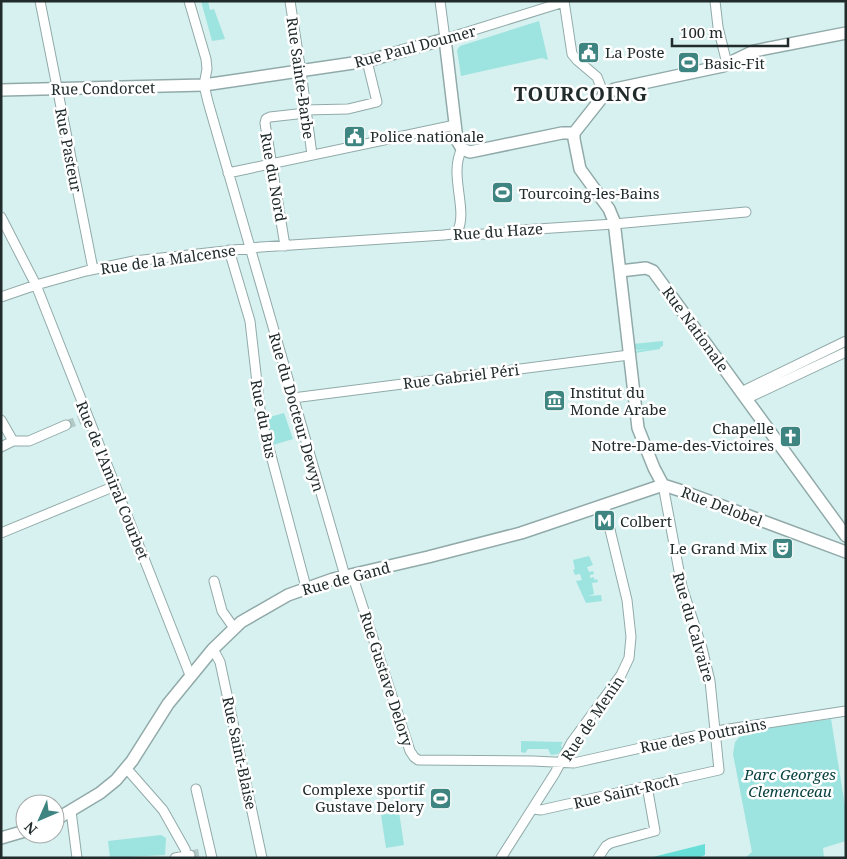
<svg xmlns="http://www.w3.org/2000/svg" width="847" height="859" font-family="'Noto Serif',serif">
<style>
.green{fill:#9de3df}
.water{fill:#68ded9}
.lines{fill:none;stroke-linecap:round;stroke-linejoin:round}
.minor-tunnel{stroke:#b2c9c8;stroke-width:9;stroke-dasharray:9 4.5;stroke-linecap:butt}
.minor-casing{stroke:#91aaa9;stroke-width:11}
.major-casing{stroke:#91aaa9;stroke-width:14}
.minor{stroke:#fff;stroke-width:9}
.major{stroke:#fff;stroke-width:11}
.labels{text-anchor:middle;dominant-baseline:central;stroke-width:5;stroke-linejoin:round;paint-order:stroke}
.street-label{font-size:15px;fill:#212b2b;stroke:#fff}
.poi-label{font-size:15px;fill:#212b2b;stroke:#fff;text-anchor:start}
.park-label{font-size:15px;font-style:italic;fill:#08413f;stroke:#fff}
.district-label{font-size:20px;font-weight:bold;letter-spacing:1px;fill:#212b2b;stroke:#fff}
</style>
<rect width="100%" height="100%" fill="#d6f1ef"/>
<path class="green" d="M201 1H208L210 10 214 9 225 39 212 41Z
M539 21 548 60 542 58 461 76 457 50 460 46Z
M663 341V346L660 347V349L635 353V351L648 349 637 350 634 348 633 344Z
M284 413 293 439 273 445 266 418Z
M589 556 593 565 587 567 589 572 593 571 594 574 590 575V578L594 577V580L597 579 598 582 592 583 594 594 588 596 601 595 602 601 586 603 576 581 582 580 580 574 575 575 573 570 575 569 573 560Z
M831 719 846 812V841L823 848 824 858H745L752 852 733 754 735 742 745 731Z
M521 741 563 742 561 745 562 749 558 754 551 755 548 749H528L525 753 521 752Z
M399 812 404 845 386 848 381 815Z
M161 835 166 838 165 855 110 858 108 841Z"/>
<path class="water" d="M705 844V855L698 858H649Z"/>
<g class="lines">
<path class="minor-tunnel" d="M66 425 82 419
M190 855 202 853"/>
<defs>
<path id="minor" d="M40 1 93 269
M189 1 206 59 207 69 204 85 208 102 345 576
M290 1 302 79 312 155
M440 1 445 39 564 2
M564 1 572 54 577 60 597 77 604 95
M715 1 718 27 727 64
M305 110 348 109 377 102 367 61
M228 173 455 125
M1 217 36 285 190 675
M457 232C469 211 448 174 462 149
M285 246 265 123 266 119 270 117 306 113
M229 250 250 321 261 418 306 587
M1 297 36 285 86 271 134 261 261 247 444 235 452 234 457 232 467 235 503 233 522 230 614 224 746 212
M741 392 846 341
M293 398 629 355
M746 399 846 352
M1 420 13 441
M1 447 13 441H29L66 425
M1 533 115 486
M352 574 410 751 414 757 418 760 533 761 574 763 716 731 846 711
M214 581 222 611 234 628
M213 649 220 662 262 858
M127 769 163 810 185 849 187 856
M196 789 212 858
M533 809 541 810 719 770 710 681 702 648 682 587 663 485
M71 811 77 858
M175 858 190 855
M501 858 555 773 571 743 621 675 629 658 631 637 627 600 604 505
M598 858 606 846 611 843 655 831 647 786"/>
<path id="major" d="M1 90 204 85 367 61 445 39 457 140 462 149 470 152 562 133H574
M574 133V139L580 169 609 209 614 221 638 428 654 468 663 485
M574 133 604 95 615 89 723 66 754 51 846 33
M620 271 646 268 653 271 846 536
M55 820 100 793 116 780 132 761 168 704 213 649 241 622 288 595 333 579 428 557 521 533 663 485 682 491 846 552
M1 838 25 831"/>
</defs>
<use href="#minor" class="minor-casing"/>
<use href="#major" class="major-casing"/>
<use href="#minor" class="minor"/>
<use href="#major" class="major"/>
</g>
<defs>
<symbol id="civic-square" viewBox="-11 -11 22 22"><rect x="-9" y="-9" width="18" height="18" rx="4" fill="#3e8582" stroke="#fff"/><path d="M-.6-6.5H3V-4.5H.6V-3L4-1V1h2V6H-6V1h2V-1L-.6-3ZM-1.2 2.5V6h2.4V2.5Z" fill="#fff"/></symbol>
<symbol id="stadium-square" viewBox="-11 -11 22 22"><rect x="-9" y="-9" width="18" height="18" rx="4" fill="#3e8582" stroke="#fff"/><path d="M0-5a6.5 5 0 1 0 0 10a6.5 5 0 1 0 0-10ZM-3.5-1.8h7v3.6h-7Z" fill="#fff"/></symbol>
<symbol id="museum-square" viewBox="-11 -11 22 22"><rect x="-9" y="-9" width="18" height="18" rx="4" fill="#3e8582" stroke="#fff"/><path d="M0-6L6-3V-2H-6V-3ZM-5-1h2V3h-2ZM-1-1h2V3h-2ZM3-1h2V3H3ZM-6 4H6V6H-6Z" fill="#fff"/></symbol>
<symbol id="church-square" viewBox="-11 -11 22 22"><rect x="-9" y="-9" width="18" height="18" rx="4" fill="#3e8582" stroke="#fff"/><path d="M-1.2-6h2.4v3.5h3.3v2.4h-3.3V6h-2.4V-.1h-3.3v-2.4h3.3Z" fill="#fff"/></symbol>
<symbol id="metro-square" viewBox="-11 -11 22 22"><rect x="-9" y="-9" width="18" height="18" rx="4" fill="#3e8582" stroke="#fff"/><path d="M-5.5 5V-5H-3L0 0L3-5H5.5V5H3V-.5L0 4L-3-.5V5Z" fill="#fff"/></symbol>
<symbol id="theatre-square" viewBox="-11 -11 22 22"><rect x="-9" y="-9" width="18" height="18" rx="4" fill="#3e8582" stroke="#fff"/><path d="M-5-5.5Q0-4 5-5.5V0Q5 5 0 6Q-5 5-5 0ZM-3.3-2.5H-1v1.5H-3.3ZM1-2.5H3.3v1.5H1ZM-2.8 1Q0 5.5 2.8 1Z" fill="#fff"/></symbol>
</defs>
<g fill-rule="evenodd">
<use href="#civic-square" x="576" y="40" width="25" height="25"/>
<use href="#stadium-square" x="676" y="50" width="25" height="25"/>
<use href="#civic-square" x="342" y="124" width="25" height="25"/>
<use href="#stadium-square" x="490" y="180" width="25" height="25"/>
<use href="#museum-square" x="542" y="388" width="25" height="25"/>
<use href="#church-square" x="778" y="424" width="25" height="25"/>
<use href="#metro-square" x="592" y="508" width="25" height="25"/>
<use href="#theatre-square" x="770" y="536" width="25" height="25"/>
<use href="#stadium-square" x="428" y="786" width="25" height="25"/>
</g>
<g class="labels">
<g class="street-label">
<text transform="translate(415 46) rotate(-15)">Rue Paul Doumer</text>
<text transform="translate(301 78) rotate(82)">Rue Sainte-Barbe</text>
<text transform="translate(103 88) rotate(-1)">Rue Condorcet</text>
<text transform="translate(69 150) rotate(79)">Rue Pasteur</text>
<text transform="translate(274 177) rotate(80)">Rue du Nord</text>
<text transform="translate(498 231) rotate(-4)">Rue du Haze</text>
<text transform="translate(168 259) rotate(-8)">Rue de la Malcense</text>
<text transform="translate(696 329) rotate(54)">Rue Nationale</text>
<text transform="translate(461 376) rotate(-7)">Rue Gabriel Péri</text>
<text transform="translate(297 412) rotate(74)">Rue du Docteur Dewyn</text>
<text transform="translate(264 419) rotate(79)">Rue du Bus</text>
<text transform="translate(113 480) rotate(68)">Rue de l'Amiral Courbet</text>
<text transform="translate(722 506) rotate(21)">Rue Delobel</text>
<text transform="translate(346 578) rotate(-15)">Rue de Gand</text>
<text transform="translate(694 627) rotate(74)">Rue du Calvaire</text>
<text transform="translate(387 679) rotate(72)">Rue Gustave Delory</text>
<text transform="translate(592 718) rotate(-56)">Rue de Menin</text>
<text transform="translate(703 735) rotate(-11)">Rue des Poutrains</text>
<text transform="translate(240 753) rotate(78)">Rue Saint-Blaise</text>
<text transform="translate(626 791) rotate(-13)">Rue Saint-Roch</text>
</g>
<g class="poi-label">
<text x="605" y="52">La Poste</text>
<text x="704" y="63">Basic-Fit</text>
<text x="370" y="136">Police nationale</text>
<text x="519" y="193">Tourcoing-les-Bains</text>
<text x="570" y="392">Institut du<tspan x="570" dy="17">Monde Arabe</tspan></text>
<text x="774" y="428" text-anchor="end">Chapelle<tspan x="774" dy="17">Notre-Dame-des-Victoires</tspan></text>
<text x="620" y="521">Colbert</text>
<text x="767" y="548" text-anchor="end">Le Grand Mix</text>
<text x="424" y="789" text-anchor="end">Complexe sportif<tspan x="424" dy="17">Gustave Delory</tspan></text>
</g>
<g class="park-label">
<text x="790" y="774">Parc Georges<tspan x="790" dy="17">Clemenceau</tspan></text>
</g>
<g class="district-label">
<text x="581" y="93">TOURCOING</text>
</g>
</g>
<rect width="847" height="859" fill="none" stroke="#212b2b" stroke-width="5"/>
<g transform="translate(40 819) rotate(225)"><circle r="24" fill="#ffffff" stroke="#a6aaaa"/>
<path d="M0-4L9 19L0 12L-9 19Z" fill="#3e8582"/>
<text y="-8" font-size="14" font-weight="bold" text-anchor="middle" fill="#212b2b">N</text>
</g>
<path d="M672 38v8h116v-8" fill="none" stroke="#212b2b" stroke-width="2.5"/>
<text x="680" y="38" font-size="15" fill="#212b2b" stroke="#ffffff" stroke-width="4" paint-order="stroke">100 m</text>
</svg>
